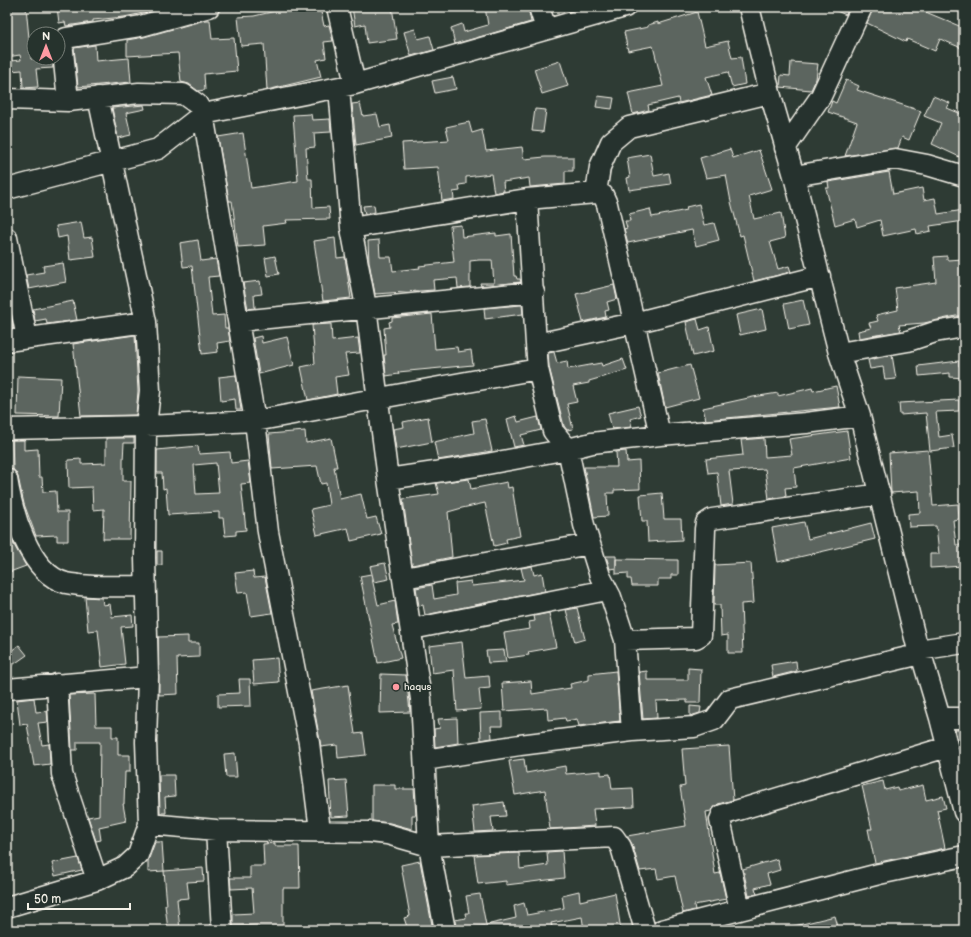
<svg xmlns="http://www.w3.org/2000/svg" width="971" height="937" font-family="'Balsamiq Sans',sans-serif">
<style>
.building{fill:#5c655e;stroke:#f4f1e8;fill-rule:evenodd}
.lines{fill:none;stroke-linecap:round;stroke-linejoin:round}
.minor-casing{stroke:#f4f1e8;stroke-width:23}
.minor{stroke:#26332d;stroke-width:20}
.poi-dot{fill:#ff9aa2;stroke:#26332d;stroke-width:1.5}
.labels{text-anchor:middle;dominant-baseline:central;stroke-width:3.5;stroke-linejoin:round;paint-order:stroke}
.poi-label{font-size:10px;fill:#f4f1e8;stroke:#26332d;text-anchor:start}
</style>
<rect width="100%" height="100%" fill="#2e3b34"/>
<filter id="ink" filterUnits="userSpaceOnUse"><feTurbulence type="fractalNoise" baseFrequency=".025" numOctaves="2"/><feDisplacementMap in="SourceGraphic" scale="8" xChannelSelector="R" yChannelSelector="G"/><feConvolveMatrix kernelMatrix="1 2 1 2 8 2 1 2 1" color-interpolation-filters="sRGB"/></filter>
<g filter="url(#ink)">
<path class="building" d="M9 7H26L31 59 52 58 53 68 36 69 38 87 23 88 22 70 11 71 10 61 21 60 20 55 7 57V21H10Z
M57 7H148V12L124 17 93 20V22L66 26 65 22 59 23Z
M293 7H320L324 26 329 25 333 41 324 42 326 58 317 60 321 77 267 90 264 44 241 46 238 17 254 16Z
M352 7H392L397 39 367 43 365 24 355 26Z
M485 7H528L531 22 455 44 451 28 462 24 464 32 488 25Z
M827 7H849L846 15Z
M873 7H923L921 10 964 28V49L940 39 935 51 907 39 906 42 867 23Z
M697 12 705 46 728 41 732 58 741 57 745 84 732 87 728 72 706 77 712 95 679 103 678 98 648 105 649 110 633 114 628 93 663 86 653 46 628 51 624 32 648 27V25L658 22V24Z
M205 20H210L212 39 234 38 237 71 204 74 205 90 198 91 189 84 181 82 178 53 127 56V40L144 37Z
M415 29 418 39 430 36 434 50 411 56 404 32Z
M95 45 96 61 129 58 131 82 78 87 74 48Z
M560 61 568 86 542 94 534 69Z
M791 62 818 64 816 79 811 90 780 87 781 75 790 76Z
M453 77 456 89 435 93 432 81Z
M846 80 859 86 857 90 921 111 909 140 902 137 898 148 845 156 857 122 828 112 832 101 836 103Z
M598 96 614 98 612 109 596 107Z
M933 96 950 103 947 108 964 115V159L932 144 941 123 924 116Z
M360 103 363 116 377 114 380 127 390 125 392 138 356 145 352 104Z
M144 105 145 109 126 113 131 135 118 138 112 108Z
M535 109 546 110 543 132 532 131Z
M311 114 312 120 330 119 331 132 314 133 315 147 306 148 308 179H312L313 208 329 207 330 219 286 220 287 223 263 226 265 245 238 247 232 201H229L218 137 243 133 251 188 298 181 293 115Z
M469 122 472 133 482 130 486 151 522 147 524 159 545 157H573V171H565V184L530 187 529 178 503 182 504 191 494 193 491 174 466 177V184L459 185 460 191 453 192 454 199 442 201 438 167 404 169 402 143 449 140 446 127Z
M730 149 733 158 759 150 772 189 749 196 754 219 781 213 785 238 770 242 778 269 789 266 791 272 754 281 743 235 740 236 731 202 726 175 706 178 700 158Z
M650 154 654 176 669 173 671 184 629 190 627 178 630 177 627 158Z
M889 172 893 194 922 188 924 200 935 198 938 214 964 210V221L930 226 931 231 917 234 916 229 883 236 880 220 857 227 855 219 835 225 826 188H829L828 182Z
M699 204 704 225 714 223 719 240 696 246 692 230 628 243 624 229 627 228 625 221H630L629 214 650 209 652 217 687 210 686 207Z
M374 205 375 212 365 214 363 206Z
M81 222 84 238 92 237 95 257 70 260 67 236 58 238 56 226Z
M461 225 462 237 496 233V236L511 234 514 276H516L517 279H520L521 282 481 286 480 283H494L492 260H479L470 261V287L458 288 457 278 433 280 434 290 375 294 369 262 368 241 379 240 380 257H391L393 271 420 268 419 266 454 262 450 226Z
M335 238 337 258 345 257 351 298 323 301 314 241Z
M198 240 201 261 216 259 219 276 208 277 212 316 224 315 225 328H228L230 341 217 343 218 352 202 354 192 266 183 267 180 243Z
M275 256 279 274 268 276 265 258Z
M947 256V260L964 259V316H956L924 323 899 325 901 331 859 338 858 331 871 328 869 323 878 321 876 315 898 310 895 288 936 282 934 257Z
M63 263 66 282 29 289 26 275 44 272 43 266Z
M260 281 262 294 254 295 255 308 248 309 243 283Z
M614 285 617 299 607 302 609 310 605 311 606 317 583 322 576 294Z
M7 297 13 329H7Z
M803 300 809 325 789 329 784 304Z
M73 301 77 320 47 324 46 319 35 321 33 309Z
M522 305 523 314 485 319 484 308Z
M762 309 766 329 740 335 736 315Z
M432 314 435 349 457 347 458 352 471 350 473 365 398 372 399 374 386 376 384 355H386L384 328 390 327 389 322 392 321V318Z
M697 319 700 330 709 327 714 351 693 356 686 322Z
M331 324 332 341 358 338 360 353 345 354 349 375 335 377 337 394 308 400 301 367 315 364 312 325Z
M135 335 138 391 136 415 81 416 73 344Z
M261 336 262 343 287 337 294 365 259 374 253 338Z
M554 352 557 363 567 361 568 369 601 363 602 366 623 359 627 370 589 381V383L573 386 577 402 567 404 573 429 567 430 564 426 549 367 548 353Z
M892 355 896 379 885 380 883 367 870 369 868 360Z
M959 361V366H964V378L950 377V373L919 376 918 366Z
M690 365 699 398 665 407 658 373Z
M236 375 241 410H236L235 399 221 401 219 377Z
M18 376 61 378 59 416 17 415Z
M836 386 840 407 706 420 703 408 753 397 778 393V396L812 388 813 391Z
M959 400V411L936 412 939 437 952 435 954 448 930 451 926 413 900 415 899 403Z
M638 406 641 416 630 419 632 427 612 429 608 413Z
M516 416 518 422 538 417 541 430 521 435 524 445 514 447 507 419Z
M428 417 432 442 396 449 393 429 404 427 403 422Z
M485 419 492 451 438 460 434 442 474 433 472 421Z
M305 431 306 443 331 438 337 467H334L340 499 361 494 367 519 376 517 381 534 351 541 348 528 317 535 311 509 329 505 326 483 321 484 317 466 272 469 269 434Z
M847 431 851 458 794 468 796 487 785 488 786 496 769 499 765 469 729 471 733 504 721 506 717 472 708 473 706 459 743 455 741 440 764 438 765 457 792 455 789 439Z
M106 438H134V443H124L123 460V481H131L130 539H103L104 509 93 510 92 487 69 488 68 460 81 459V464L106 463Z
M12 440H24V450L38 449 39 477H42L43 492 56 491 57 512H68V541H57V535L36 536 24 504 18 477 13 469Z
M198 446 199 454 230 452 231 463 248 461 251 483 241 484 246 530 236 531V535L225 536 223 518H219V512L168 515 166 488 163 489 162 473H157V450ZM216 463 219 493 196 494 194 465Z
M928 450 933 506 958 504 959 519 953 520 956 545H964V566L930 568V554H939L936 526 909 527 908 514 920 513 919 491 891 493 889 453Z
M626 451 627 462 639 461 640 489 614 490V493H607L608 516 594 517 584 467H617L616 452Z
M469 479 471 489 507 482 508 488 512 487 520 536 506 539 507 543 494 546 485 503 462 508 448 512 452 557 412 565 403 499 439 494 436 483Z
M662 493 664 519H681L682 540 648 542 647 521H642L640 495Z
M804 522 808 539 871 523 875 539 778 562 772 528Z
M7 527 14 545 26 566 7 573Z
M157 551H162V565H157Z
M606 556H616V568L610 569Z
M616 559 678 560V575H671V579H658V586H632L631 579H628V573L616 574Z
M385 563 389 579 374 582 370 566Z
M751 563 754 603 741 604 743 653H728V635L721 636 720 605H714L715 565Z
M532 566 534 575 542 573 545 591 425 615 423 605 419 606 416 588 432 585 434 599 456 595 455 583 471 581 472 586 524 580 521 568Z
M253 571 254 578 265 577 272 613 251 616 247 592 238 593 235 573Z
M371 574 378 605 395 601 398 624 392 625 401 658 378 663 360 576Z
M85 597 102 598 103 605 110 604 112 617 132 615 133 626 121 627 125 664 102 667 98 630 88 631Z
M577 608 585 639 575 642 566 610Z
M549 613 556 647 528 652 529 655 508 658 504 633 530 629 529 622 535 621 534 616Z
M188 636V643H199V657L177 658 178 694 159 695 158 637Z
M462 642 466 678 489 676 490 688 479 689 481 709 457 711 454 670 432 673 429 646Z
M19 645 27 655 7 669V654Z
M504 650 506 662 488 663 486 651Z
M277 658 279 682 254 684 252 660Z
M796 661 797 671 773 677 771 665Z
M688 668 701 669 700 703H687V700L656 701 657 718 643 719 639 672 647 671V680H688Z
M616 671 620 721 579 726 577 719 566 721 565 718 548 720 547 708 504 711 502 683 531 681 532 694 571 688 570 684 589 680V674Z
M381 674 406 675 410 712 380 713Z
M239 679H250L251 706 218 707V694L240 693Z
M348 685 355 734 363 733 366 755 338 758 337 745 321 747 311 691Z
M95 694 96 726H112V737H118V755H130V772H125L124 804H123L126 821 99 827 101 840 96 841 88 817 99 815 100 742H77V750H72L69 695Z
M34 698 36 712 47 711 48 722 38 723 42 745 49 744 50 764 34 766 27 724 20 725 17 700Z
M690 706 701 707 700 713 690 716Z
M502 712V726H491L492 738 481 740 480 713Z
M457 718 458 743 435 747 434 729 440 728 438 719Z
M955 730H964V744L959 745Z
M729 746 733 800 718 804 711 811 706 812 715 874 720 873 726 899 694 905 695 910 683 913 675 876 658 879 656 869 640 871 632 844 627 836 686 826 680 787 685 786 682 749Z
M235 753 237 777H226L224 754Z
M524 759 526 773 565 766 566 774 601 771V775L610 774 612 789 633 788 634 807 593 809 595 826 550 829 545 790 515 795 509 761Z
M159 775H174L175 796 165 797 166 813H160Z
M346 780 349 816 331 817 329 781Z
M883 781 885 790 897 787 898 791 923 785 926 800 943 796 946 808 937 810 945 848 875 863 868 829H872L862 786Z
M372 785H395V789H414L416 815H412V829L390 823 372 821Z
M504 802 506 816 491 817 493 831 475 832 472 806Z
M155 842H162L164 871 148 872V861Z
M275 843V846H299L300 888H283V930H258V925L233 926V914L254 913 252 888 231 889 230 878H250V866H264L263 844Z
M562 851 564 878 506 885V881L478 884 474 855 519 853 520 869 548 865 547 852Z
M78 858 82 870 55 876 52 863Z
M777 859 780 870 767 874 770 884 755 888 757 894 749 896 743 869Z
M420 861 433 930H408L404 918 410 916 401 865Z
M203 868 204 881 187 882 189 898 177 899 180 930H168L165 905H167L164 871Z
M579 891 580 901 615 893 621 930H584L582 917 551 923 553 930H485L484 926 456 930 455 920 466 918 465 913H469L466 896 480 894 486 925 516 918 514 906 524 903 527 915 564 908 562 895Z
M835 916 839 930H794V926Z"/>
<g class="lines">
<defs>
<path id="minor" d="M337 7 355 84
M539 7 546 29
M749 7 770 93 794 176 839 353 860 416 918 650 921 654 940 718 964 812
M339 88 351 228 366 307 388 479 421 699 429 846 445 930
M7 99 68 101 139 93 183 94 197 104 203 114 255 421 268 532 309 743 320 830
M68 101 62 41 66 38 141 26 209 7
M785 148 821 96 862 7
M794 176 895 159 927 165 964 176
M7 189 158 149 203 114 355 84 625 7
M596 193 600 167 611 142 629 127 770 93
M527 199 596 193 603 195 607 204 660 435
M351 228 527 199 536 344
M7 238 27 338
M239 321 534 292
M7 341 146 322
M839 353 908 341 935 332 964 327
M538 369 553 431 568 449 584 525 600 576 611 597 625 640 632 731
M7 429 146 426 255 421 538 369 536 344 634 323 820 276
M7 479C12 511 29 574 66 583 91 588 119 586 145 586
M388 479 476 466 568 449 592 443 660 435 806 423 860 416
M404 578 590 544
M412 629 607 590
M625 640 696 638 701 635 705 529 706 523 712 519 880 494
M918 650 964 643
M57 684 62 774 97 880
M7 689 148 677
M940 718H964
M425 760 520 745 632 731 694 727 714 720 730 699 921 654
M149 824 216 830 370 832 387 834 429 846 614 837 621 847 645 930
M216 830 222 930
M7 907 97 880 125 867 138 855 149 824 146 742 148 677 145 558 146 426 150 391 146 322 98 97
M740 910 720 820 722 815 947 747
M662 930 879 874 964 856"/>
</defs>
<use href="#minor" class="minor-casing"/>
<use href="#minor" class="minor"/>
</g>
</g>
<circle class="poi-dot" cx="396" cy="687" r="4"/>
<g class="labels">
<g class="poi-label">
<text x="404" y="687">haqus</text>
</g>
</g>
<rect width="971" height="937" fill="none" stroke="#26332d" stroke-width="24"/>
<rect x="12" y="12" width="947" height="913" fill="none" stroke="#f4f1e8" stroke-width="1.5" filter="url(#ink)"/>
<g transform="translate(46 46)"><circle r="19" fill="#26332d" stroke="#787f78"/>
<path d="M0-3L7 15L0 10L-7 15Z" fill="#ff9aa2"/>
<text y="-6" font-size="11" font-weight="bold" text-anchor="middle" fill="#f4f1e8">N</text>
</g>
<path d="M28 903v6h102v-6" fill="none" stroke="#f4f1e8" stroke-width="2"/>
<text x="34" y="903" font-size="12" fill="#f4f1e8" stroke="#26332d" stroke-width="3" paint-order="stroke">50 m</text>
</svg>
